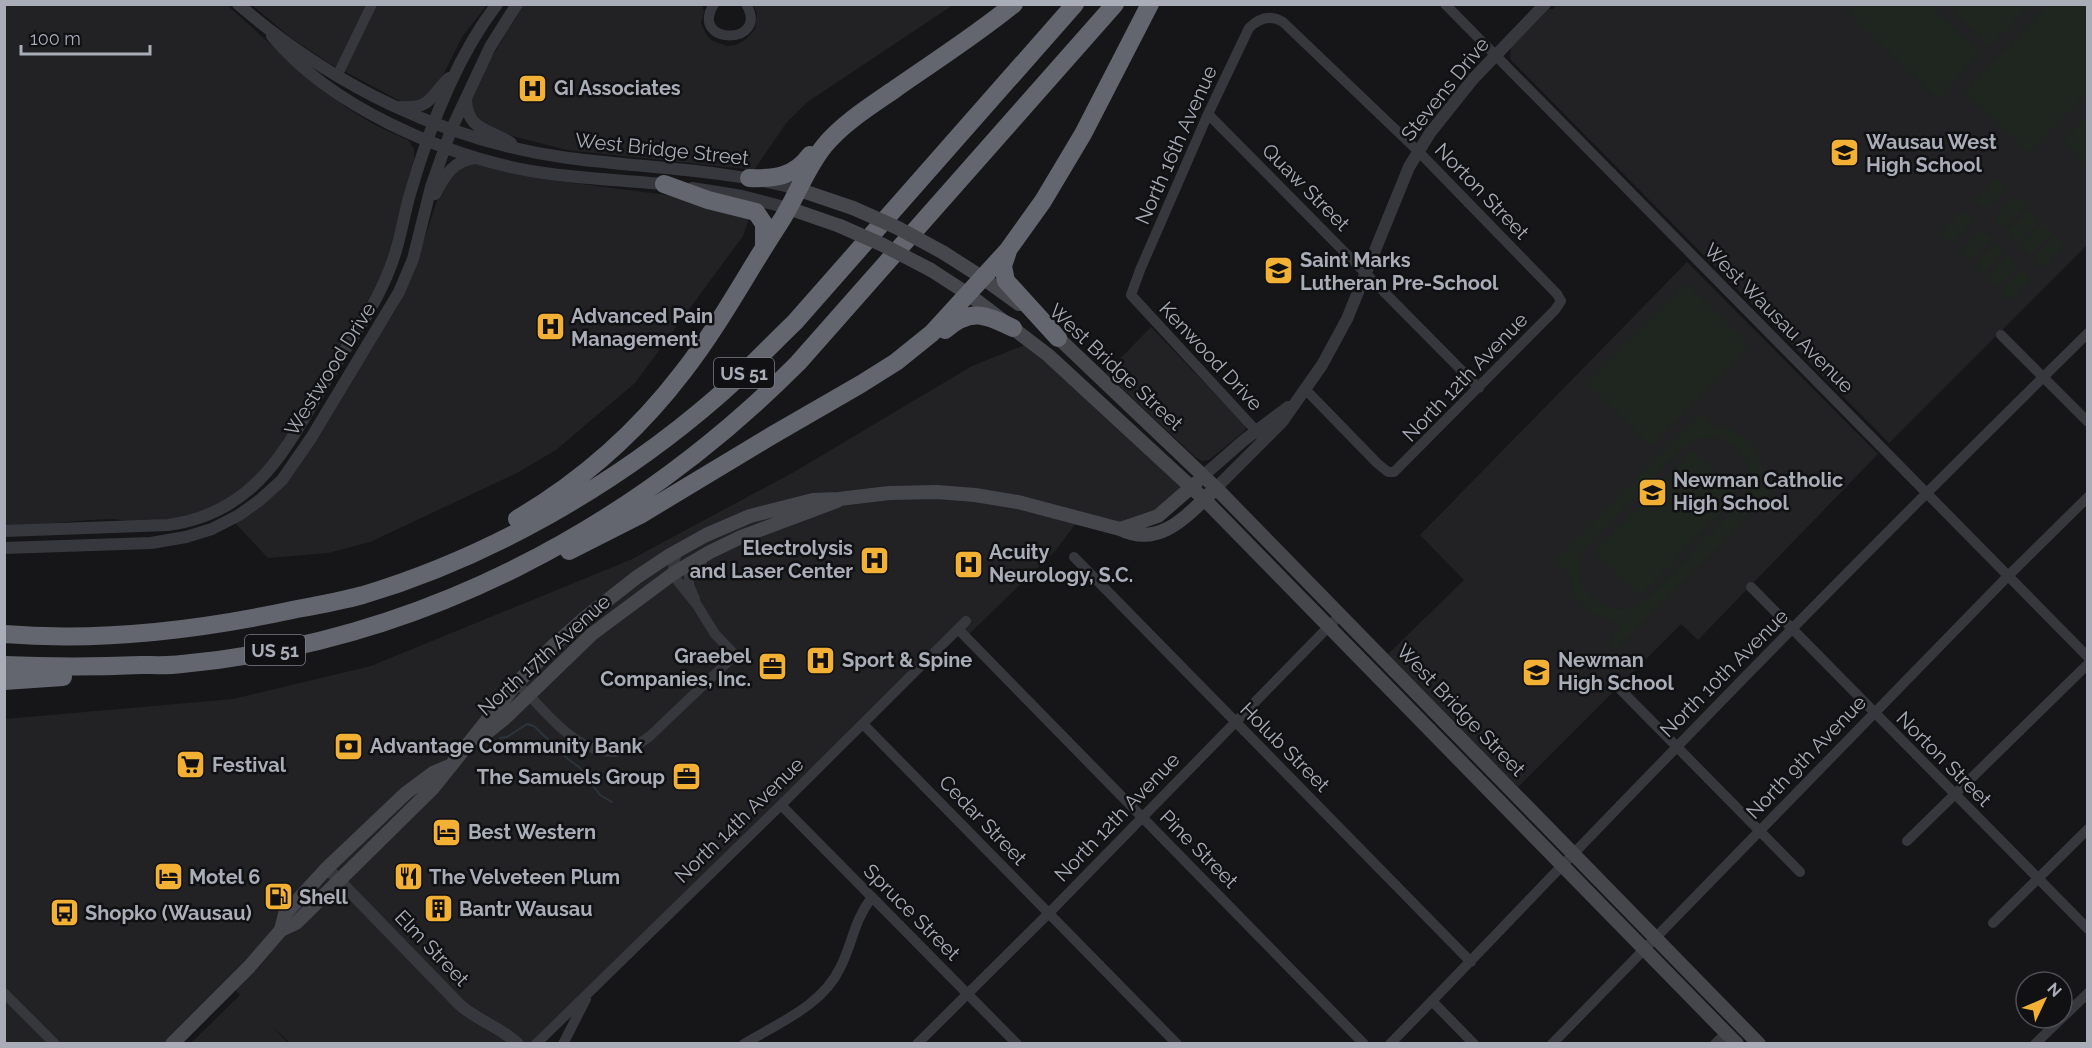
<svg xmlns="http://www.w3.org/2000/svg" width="2092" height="1048" font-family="Raleway,sans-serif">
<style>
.built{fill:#222225}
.green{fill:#1e261f;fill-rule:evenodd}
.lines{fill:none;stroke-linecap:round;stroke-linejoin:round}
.stream{stroke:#2c353c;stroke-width:2}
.minor{stroke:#37383d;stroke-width:10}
.tertiary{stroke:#37383d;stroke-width:12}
.secondary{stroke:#45474d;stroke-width:14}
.motorway{stroke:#63666e;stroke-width:18}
.secondary-bridge{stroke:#45474d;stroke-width:14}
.labels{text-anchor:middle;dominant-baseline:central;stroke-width:5;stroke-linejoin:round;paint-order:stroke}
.shield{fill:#111113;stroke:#7b7e86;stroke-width:1.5}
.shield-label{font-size:18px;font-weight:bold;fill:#a8adb8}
.poi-label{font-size:20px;font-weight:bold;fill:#a8adb8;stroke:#111113;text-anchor:start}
.street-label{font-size:20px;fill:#a8adb8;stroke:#111113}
</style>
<rect width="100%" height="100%" fill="#161618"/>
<path class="built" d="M4 5H227L286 58 347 108 377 126 408 140 414 149V159L387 260 380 279 361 312 273 458 241 491 206 511 177 519 129 521 112 519 91 520 5 527Z
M252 5H487L462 37 438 85 427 98 408 103 400 101 327 62 290 37Z
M523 5H702L704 12 701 23 707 36 713 41 727 46 736 45 745 40 755 29 757 13 753 5H953L806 103 787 122 754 170 567 150 500 133 474 117 471 100 486 67Z
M1557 5H2087V245L1889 443 1511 60 1510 55 1511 48 1549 9H1553Z
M473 164 558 181 667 195 751 212 743 236 635 383 556 450 515 474 370 542 328 553 268 558 235 523 252 511 343 393 395 311 411 279 439 195 458 168Z
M1687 262 1878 454 1698 640 1681 624 1518 787 1388 654 1464 580 1420 535Z
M1151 327 1244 424 1246 429 1242 433 1209 460 1202 461 1195 457 1106 373Z
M1032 342 1191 487 1172 506 1120 529 1080 518 1056 550 966 637 958 629 536 1043H290L271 1025 288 1043H191L240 995 232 986 172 1043 5 1044V719L233 699 371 666 630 560 794 472 972 366Z"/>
<path class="green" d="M1856 5H1930L1981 53 1937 99 1848 13Z
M1947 5H2030L1990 46Z
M2086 5 2088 6 2087 92 2029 153 1964 92 2048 5Z
M2087 117V165L2063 142Z
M1997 178 2007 188 1985 210 1975 200Z
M2016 196 2026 206 2003 228 1994 218Z
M2029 210 2039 220 2017 242 2007 231Z
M1963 211 1974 222 1952 243 1941 233Z
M2042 223 2052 233 2030 255 2020 244Z
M1982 230 1992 239 1970 261 1960 251Z
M2055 236 2065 246 2043 268 2033 258Z
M1996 243 2005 253 1983 274 1974 264Z
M2009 256 2018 266 1997 287 1987 277Z
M2022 269 2032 279 2010 301 2001 291Z
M1686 283 1750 345 1651 446 1587 383Z
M1702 412 1713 425 1731 429 1751 443 1759 455 1763 473 1777 486 1616 650 1608 641 1622 627 1620 622 1598 616 1583 606 1574 593 1569 574 1555 561ZM1710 437C1742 439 1762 473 1743 501L1644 602C1607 625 1564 586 1585 548L1685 445 1696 439Z
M1693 450 1738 495 1640 596 1594 552Z"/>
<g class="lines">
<path class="stream" d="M500 738 507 737 527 724 534 726 568 759 579 767 600 795 612 802"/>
<path class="minor" d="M714 4C688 46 771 46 746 4
M1445 4 2088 657
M337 76 372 4
M1208 114 1479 388
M2001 335 2088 422
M1261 436 1131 295 1140 270 1208 114 1249 28C1259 18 1270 14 1283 22L1418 151 1557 294 1561 301 1555 310 1394 472H1388L1377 463 1305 389
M1074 557 1471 962
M1751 587 2088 929
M695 599 689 585V574L702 562
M958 629 1364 1044
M517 683C554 719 594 781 650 736L735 655 715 634 697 605 676 579 673 566 678 550
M1618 687 1800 872
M863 724 1177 1044
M781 805 1017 1044
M1907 841 2088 664
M1993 923 2088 829
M4 993 55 1044
M1432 1001 1474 1044
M2062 1018 2088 993
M536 1044 781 805 966 621
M563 1044 586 999
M744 1044C778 1023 822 1006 840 968 853 943 853 922 872 897
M917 1044 1049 913 1341 614
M1390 1044C1485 947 1577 849 1672 752 1809 610 1948 471 2088 333
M1552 1044 2008 576 2088 497
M1715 1044 1726 1033
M2035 1044 2062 1018"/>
<path class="tertiary" d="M238 4C332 85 444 141 568 158 644 168 723 169 797 189
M272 36C330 106 442 155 531 171 577 179 625 180 671 185
M466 98C466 131 490 129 511 143
M401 107C432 109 430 96 449 78
M692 188 742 196 788 208
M435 194C445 175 454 160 476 158
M1203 476 1243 441 1288 407
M1216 488 1282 422 1322 365 1347 319 1409 167 1430 133 1473 79 1545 4
M4 531 168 525C263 512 290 439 334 367 354 335 377 303 390 268 400 244 403 218 410 194 429 128 455 59 497 4
M4 548 151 543 186 537 212 529 239 515 260 500 282 480 311 438 399 292 413 259 431 187 451 130 490 47 517 4
M327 868 460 1005C478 1021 501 1027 518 1044"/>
<path class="secondary" d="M797 189 853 208
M788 208 840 226
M944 253 983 278 1019 304
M931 270 968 294 1048 355 1204 499 1737 1044
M1052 332 1216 488 1759 1044
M1120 529 1158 516 1196 483
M480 738 505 718 592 634 674 573 710 552 741 537 837 501
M281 930 285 914 327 868 406 793 433 773 447 767
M172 1044 249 967 281 930 296 923 433 788 517 683 554 645 586 617 637 577 670 555 706 535 750 516 813 500 839 499 889 493 937 492 975 495 1018 502 1120 529C1161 549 1188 514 1216 488"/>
<path class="motorway" d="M749 178C774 179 794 177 810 155
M664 184 708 200 756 212 764 224V246
M1008 251 1003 266 1006 281 1058 338
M945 330C970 308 985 314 1013 328
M517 519C580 482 638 431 683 372 719 326 747 273 779 224 796 199 805 169 825 145 843 123 872 105 895 89 935 61 976 35 1014 4
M569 551 640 515 771 436 861 384 896 362 932 333 1008 250 1043 201 1083 134 1150 4
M4 634C103 642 201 630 297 609 319 605 341 601 363 595 490 557 617 484 717 397 744 374 769 347 795 322L1075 4
M4 665C50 667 95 667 141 665 154 665 168 666 182 664 419 642 631 530 798 363L1115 4
M4 681 63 677"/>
<path class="secondary-bridge" d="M853 208 898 228 944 253
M840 226 883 245 931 270"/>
</g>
<defs>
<symbol id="hospital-square" viewBox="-11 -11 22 22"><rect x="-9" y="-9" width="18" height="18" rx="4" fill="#f2b134" stroke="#111113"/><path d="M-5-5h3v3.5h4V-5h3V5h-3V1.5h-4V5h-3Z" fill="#111"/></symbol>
<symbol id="school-square" viewBox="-11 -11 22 22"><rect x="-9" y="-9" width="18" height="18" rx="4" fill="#f2b134" stroke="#111113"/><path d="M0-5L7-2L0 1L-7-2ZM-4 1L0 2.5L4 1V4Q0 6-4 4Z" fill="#111"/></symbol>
<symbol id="office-square" viewBox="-11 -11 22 22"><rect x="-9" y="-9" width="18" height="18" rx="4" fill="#f2b134" stroke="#111113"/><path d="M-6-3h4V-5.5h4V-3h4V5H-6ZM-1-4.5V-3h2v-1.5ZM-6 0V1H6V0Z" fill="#111"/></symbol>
<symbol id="bank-square" viewBox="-11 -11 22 22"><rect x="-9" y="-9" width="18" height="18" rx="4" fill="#f2b134" stroke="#111113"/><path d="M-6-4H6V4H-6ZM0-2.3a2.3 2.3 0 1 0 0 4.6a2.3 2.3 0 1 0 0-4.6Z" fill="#111"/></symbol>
<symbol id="supermarket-square" viewBox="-11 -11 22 22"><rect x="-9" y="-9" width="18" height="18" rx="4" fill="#f2b134" stroke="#111113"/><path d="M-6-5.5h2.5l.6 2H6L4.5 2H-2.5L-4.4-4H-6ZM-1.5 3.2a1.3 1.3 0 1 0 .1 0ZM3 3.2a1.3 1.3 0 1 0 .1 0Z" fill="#111"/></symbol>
<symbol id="hotel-square" viewBox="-11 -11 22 22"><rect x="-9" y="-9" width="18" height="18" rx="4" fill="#f2b134" stroke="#111113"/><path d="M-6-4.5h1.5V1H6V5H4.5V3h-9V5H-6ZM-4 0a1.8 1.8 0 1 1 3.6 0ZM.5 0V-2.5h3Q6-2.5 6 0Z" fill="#111"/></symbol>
<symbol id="restaurant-square" viewBox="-11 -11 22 22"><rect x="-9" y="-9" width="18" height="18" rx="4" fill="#f2b134" stroke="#111113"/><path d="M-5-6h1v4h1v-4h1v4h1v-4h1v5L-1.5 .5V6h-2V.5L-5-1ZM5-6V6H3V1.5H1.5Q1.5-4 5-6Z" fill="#111"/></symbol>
<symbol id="fuel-square" viewBox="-11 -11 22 22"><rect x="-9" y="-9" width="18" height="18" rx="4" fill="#f2b134" stroke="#111113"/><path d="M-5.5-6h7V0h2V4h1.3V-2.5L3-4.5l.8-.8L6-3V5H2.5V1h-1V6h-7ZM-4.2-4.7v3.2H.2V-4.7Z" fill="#111"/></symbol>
<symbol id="building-square" viewBox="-11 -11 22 22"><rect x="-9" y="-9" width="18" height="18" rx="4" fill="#f2b134" stroke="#111113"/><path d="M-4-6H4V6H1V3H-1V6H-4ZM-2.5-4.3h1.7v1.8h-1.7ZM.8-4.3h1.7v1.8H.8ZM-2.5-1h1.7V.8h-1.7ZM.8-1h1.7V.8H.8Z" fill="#111"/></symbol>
<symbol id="bus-square" viewBox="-11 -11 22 22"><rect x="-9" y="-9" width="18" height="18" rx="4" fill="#f2b134" stroke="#111113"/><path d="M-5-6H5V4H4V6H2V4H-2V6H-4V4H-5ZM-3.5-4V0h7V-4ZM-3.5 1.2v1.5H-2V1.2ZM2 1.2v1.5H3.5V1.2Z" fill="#111"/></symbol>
</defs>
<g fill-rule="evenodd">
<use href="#hospital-square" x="516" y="72" width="33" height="33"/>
<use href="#school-square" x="1828" y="136" width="33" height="33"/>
<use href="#school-square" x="1262" y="254" width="33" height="33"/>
<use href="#hospital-square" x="534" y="310" width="33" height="33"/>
<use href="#school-square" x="1636" y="476" width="33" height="33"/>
<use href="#hospital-square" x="858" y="544" width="33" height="33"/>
<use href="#hospital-square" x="952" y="548" width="33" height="33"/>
<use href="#hospital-square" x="804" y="644" width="33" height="33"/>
<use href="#office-square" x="756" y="650" width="33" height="33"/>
<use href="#school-square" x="1520" y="656" width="33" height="33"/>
<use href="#bank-square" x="332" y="730" width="33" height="33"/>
<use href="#supermarket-square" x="174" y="748" width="33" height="33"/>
<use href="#office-square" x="670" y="760" width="33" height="33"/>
<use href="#hotel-square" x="430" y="816" width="33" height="33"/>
<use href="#hotel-square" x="152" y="860" width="33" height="33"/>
<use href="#restaurant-square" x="392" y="860" width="33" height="33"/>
<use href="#fuel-square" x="262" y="880" width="33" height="33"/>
<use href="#building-square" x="422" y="892" width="33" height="33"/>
<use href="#bus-square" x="48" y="896" width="33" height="33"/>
</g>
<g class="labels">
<g class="shield">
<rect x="714" y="358" width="60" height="30" rx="4.5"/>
<rect x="245" y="635" width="60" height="30" rx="4.5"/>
</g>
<g class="shield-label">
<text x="744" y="373">US 51</text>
<text x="275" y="650">US 51</text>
</g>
<g class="poi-label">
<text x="554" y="88">GI Associates</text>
<text x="1866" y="142">Wausau West<tspan x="1866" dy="23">High School</tspan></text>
<text x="1300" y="260">Saint Marks<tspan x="1300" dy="23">Lutheran Pre-School</tspan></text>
<text x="571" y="316">Advanced Pain<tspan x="571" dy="23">Management</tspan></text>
<text x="1673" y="480">Newman Catholic<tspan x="1673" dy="23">High School</tspan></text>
<text x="853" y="548" text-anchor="end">Electrolysis<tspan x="853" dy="23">and Laser Center</tspan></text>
<text x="989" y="552">Acuity<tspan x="989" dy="23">Neurology, S.C.</tspan></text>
<text x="751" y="656" text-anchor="end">Graebel<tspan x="751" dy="23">Companies, Inc.</tspan></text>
<text x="842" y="660">Sport &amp; Spine</text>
<text x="1558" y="660">Newman<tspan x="1558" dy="23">High School</tspan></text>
<text x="370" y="746">Advantage Community Bank</text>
<text x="212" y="765">Festival</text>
<text x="665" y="777" text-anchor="end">The Samuels Group</text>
<text x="468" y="832">Best Western</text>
<text x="189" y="877">Motel 6</text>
<text x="429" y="877">The Velveteen Plum</text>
<text x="299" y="897">Shell</text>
<text x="459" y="909">Bantr Wausau</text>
<text x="85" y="913">Shopko (Wausau)</text>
</g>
<g class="street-label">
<text transform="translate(1445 89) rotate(-51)">Stevens Drive</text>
<text transform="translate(1176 145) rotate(-66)">North 16th Avenue</text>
<text transform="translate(662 149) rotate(6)">West Bridge Street</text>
<text transform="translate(1306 187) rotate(45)">Quaw Street</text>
<text transform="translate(1482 191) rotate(46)">Norton Street</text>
<text transform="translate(1779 318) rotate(45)">West Wausau Avenue</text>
<text transform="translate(1211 356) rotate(47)">Kenwood Drive</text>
<text transform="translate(1116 367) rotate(43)">West Bridge Street</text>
<text transform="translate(330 369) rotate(-58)">Westwood Drive</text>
<text transform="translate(1465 377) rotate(-46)">North 12th Avenue</text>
<text transform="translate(544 655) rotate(-42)">North 17th Avenue</text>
<text transform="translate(1724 673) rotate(-45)">North 10th Avenue</text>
<text transform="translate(1461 710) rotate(46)">West Bridge Street</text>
<text transform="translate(1285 747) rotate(45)">Holub Street</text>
<text transform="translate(1806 757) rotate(-46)">North 9th Avenue</text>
<text transform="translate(1944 759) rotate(45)">Norton Street</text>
<text transform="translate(1117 817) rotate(-46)">North 12th Avenue</text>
<text transform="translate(739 820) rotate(-44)">North 14th Avenue</text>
<text transform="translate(983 820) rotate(46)">Cedar Street</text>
<text transform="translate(1199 849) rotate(45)">Pine Street</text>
<text transform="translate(912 912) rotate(45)">Spruce Street</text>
<text transform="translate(432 948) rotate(46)">Elm Street</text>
</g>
</g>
<rect width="2092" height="1048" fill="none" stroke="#a8adb8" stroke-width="12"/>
<g transform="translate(2044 1000) rotate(46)"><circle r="28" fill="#111113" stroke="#4d4f55" stroke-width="1.5"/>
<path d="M0-4.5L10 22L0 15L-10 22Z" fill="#f2b134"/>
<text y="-9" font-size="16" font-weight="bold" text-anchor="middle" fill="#a8adb8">N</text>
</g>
<path d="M21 45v9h129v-9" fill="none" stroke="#a8adb8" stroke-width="3"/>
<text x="30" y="45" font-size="18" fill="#a8adb8" stroke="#111113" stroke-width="4.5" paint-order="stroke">100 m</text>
</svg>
